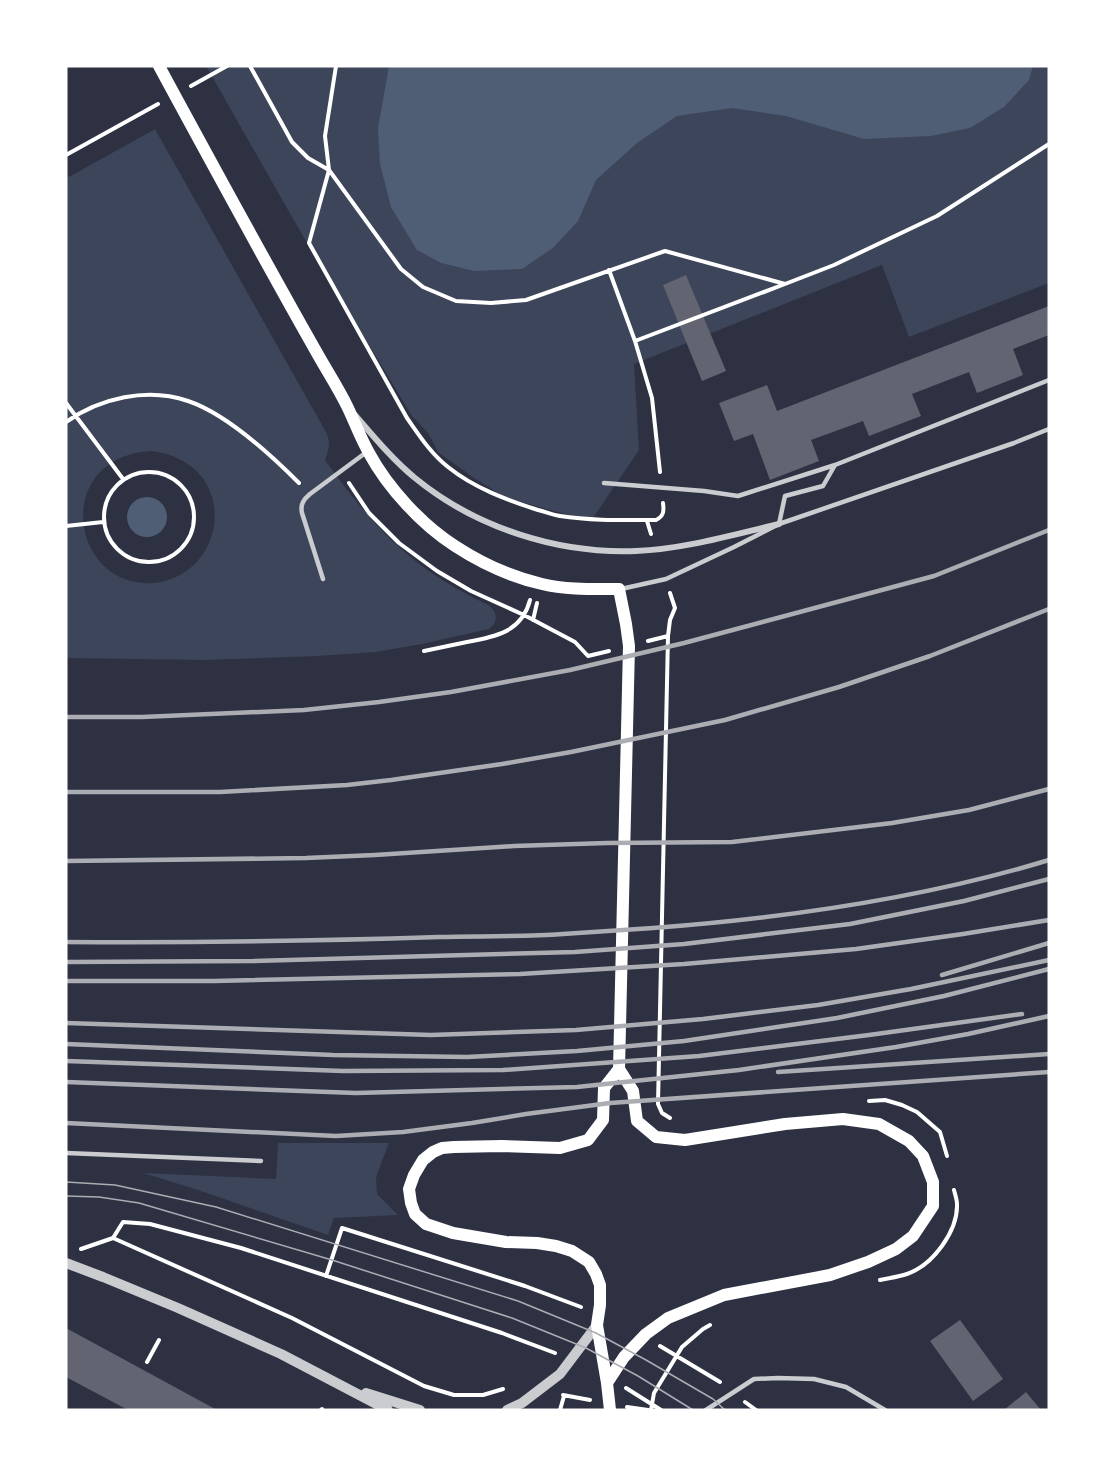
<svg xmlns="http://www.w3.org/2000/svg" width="1115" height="1476" font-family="'Noto Sans',sans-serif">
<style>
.green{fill:#3c4559;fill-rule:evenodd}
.water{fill:#4f5d75}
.building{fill:#626471}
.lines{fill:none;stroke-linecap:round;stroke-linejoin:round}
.path{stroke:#fff;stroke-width:4}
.service{stroke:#caccd0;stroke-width:4.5}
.minor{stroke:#caccd0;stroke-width:6}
.tertiary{stroke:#caccd0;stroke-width:10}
.secondary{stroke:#fff;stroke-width:12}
.tram{stroke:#abadb3;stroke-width:1.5}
.rail{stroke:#abadb3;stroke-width:4.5}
</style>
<rect width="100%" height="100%" fill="#2d3142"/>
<path class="green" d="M206 66H1049V283L909 337 882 265 634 364 639 450 591 521 506 498 474 478 438 452 428 433 412 416 300 231Z
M155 129 326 432C331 443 329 450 325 460 353 499 383 537 422 566 443 582 466 594 490 606 498 614 498 622 489 629L422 644 376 652 318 656 204 660 66 658V173L69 177ZM151 451C160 452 169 454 177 458 239 486 220 577 153 583 70 589 51 457 151 451Z
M278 1143H389L376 1177 377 1194 398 1215 334 1218 328 1235 198 1190 143 1173 276 1179Z"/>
<path class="water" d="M389 66H1033L1029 80 1004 107 970 128 931 136 864 139 786 116 732 108 677 116 637 143 596 180 578 221 553 248 522 269 474 271 441 263 417 250 391 207 380 164 378 128Z
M127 517a20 20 0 1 1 40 0a20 20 0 1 1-40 0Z"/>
<path class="building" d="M686 275 726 371 702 381 663 285Z
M1049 306V335L1013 349 1023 375 977 393 969 372 912 394 921 416 869 436 863 421 811 440 819 461 770 480 753 434 734 441 719 403 767 385 777 411Z
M960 1320 1003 1379 973 1401 930 1341Z
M66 1328 125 1360 217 1410H128L66 1377Z
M1026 1392 1041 1410H1004Z"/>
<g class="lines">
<path class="path" d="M250 66 292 142 308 158 329 170 401 269 423 287 456 301 491 303 526 300 665 251 785 284 834 265 937 216 1049 144
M336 66 325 136 329 170 309 243 407 418C419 435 431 454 448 467 474 488 507 500 538 510 546 512 553 515 560 516 592 521 625 520 656 520 664 516 664 511 663 503
M191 86 227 66
M66 155 158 104
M609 270 635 341 652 398 660 472
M635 341 785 284
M66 403 123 479
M66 422C100 398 147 387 188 401 227 414 270 454 299 483
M104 517a45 45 0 1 1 90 0a45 45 0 1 1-90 0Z
M349 483 369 513 399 543 437 571 471 591 524 615 575 642 588 656 609 651
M647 521 651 534
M66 526 103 522
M670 593 675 608 670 620 668 636 658 1104 662 1113 670 1118
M533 620 537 603
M648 641 668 636
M424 651C438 648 453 645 467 642 495 637 522 632 530 600
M869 1101 885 1100 902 1105 917 1112 940 1132 947 1156
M113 1238 292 1318 424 1386 454 1395H483L503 1389
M81 1249 113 1238 123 1222 150 1224 241 1248 502 1333 555 1353
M326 1276 342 1228 525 1286 581 1307
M880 1280C889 1278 898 1277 907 1274 933 1265 958 1231 957 1204 957 1200 955 1194 954 1190
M660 1346 720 1382
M147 1362 159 1340
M626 1388 661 1410
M563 1395 590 1400
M745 1402 756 1410
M627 1407 648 1410
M321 1410 322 1409
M560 1410 564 1396
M651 1410 654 1393 682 1347 703 1329 710 1325"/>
<path class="service" d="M604 483 704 491 738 496 835 465 1049 380
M779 524 785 496 823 486 835 465
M323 579 302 513C300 504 304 499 310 494L368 451
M621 589 666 579 734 547 779 524 1014 443 1049 429
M66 1153 261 1161
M706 1410 754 1379 778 1378 814 1379 846 1387 885 1410"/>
<path class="minor" d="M355 415C374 437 393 460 415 478 476 528 558 554 636 551 684 549 732 535 779 524"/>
<path class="tertiary" d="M66 1263 103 1277 178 1308 281 1354 388 1410
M366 1393 420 1410
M507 1410 522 1403 560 1374 597 1325"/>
<path class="secondary" d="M159 66C211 162 263 258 317 353 327 371 339 389 348 408 355 423 361 439 369 453 388 488 422 525 455 546 481 563 512 577 542 584 566 590 594 589 619 589L626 624 629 646 619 1069 633 1091 637 1121 656 1137 685 1140 785 1124 843 1119 879 1124 909 1141 923 1156 933 1182V1206L913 1236 896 1249 868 1262 830 1275 724 1295 668 1318 646 1334 624 1357 607 1383
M610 1410 607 1383 597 1325 600 1305V1285L596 1274 589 1262 572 1251 556 1246 537 1243 506 1242 453 1233 426 1224 415 1214 411 1203 409 1189 414 1175 423 1160 433 1152 442 1148 454 1147 502 1146 560 1148 588 1140 603 1120 604 1088 619 1069"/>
<path class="tram" d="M66 1182 115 1185 216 1207 518 1301 596 1333 646 1360 713 1399 725 1410
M66 1196 99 1197 139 1203 332 1260 512 1318 586 1348 638 1376 693 1410"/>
<path class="rail" d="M66 717H142L304 710 379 702 451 692 570 670 684 643 934 576 1049 530
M66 792H220L347 785 391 780 502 764 571 752 725 720 839 687 930 656 1049 609
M66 861 306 858 375 855 514 846 607 843 732 842 892 823 969 810 1049 789
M66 942C190 943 315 941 439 937 480 936 522 937 563 934 593 932 623 930 653 928 786 918 921 899 1049 860
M66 962 253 961 575 952 684 944 850 924 964 901 1049 879
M942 975 1049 943
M66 981H215L520 974 684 964 856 949 963 934 1049 920
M66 1023 431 1035 576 1030 703 1019 818 1005 911 989 1049 960
M66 1044 333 1055 467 1057 577 1051 684 1041 837 1018 944 996 1049 969
M66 1061 343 1071 503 1070 699 1056 869 1035 1022 1014
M778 1072 1049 1054
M66 1082 356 1093 577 1087 739 1070 896 1047 968 1034 1049 1016
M66 1123 336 1136 403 1132 472 1123 526 1114 610 1103 1049 1072"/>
</g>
<rect width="1115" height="1476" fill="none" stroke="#ffffff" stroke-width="135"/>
</svg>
